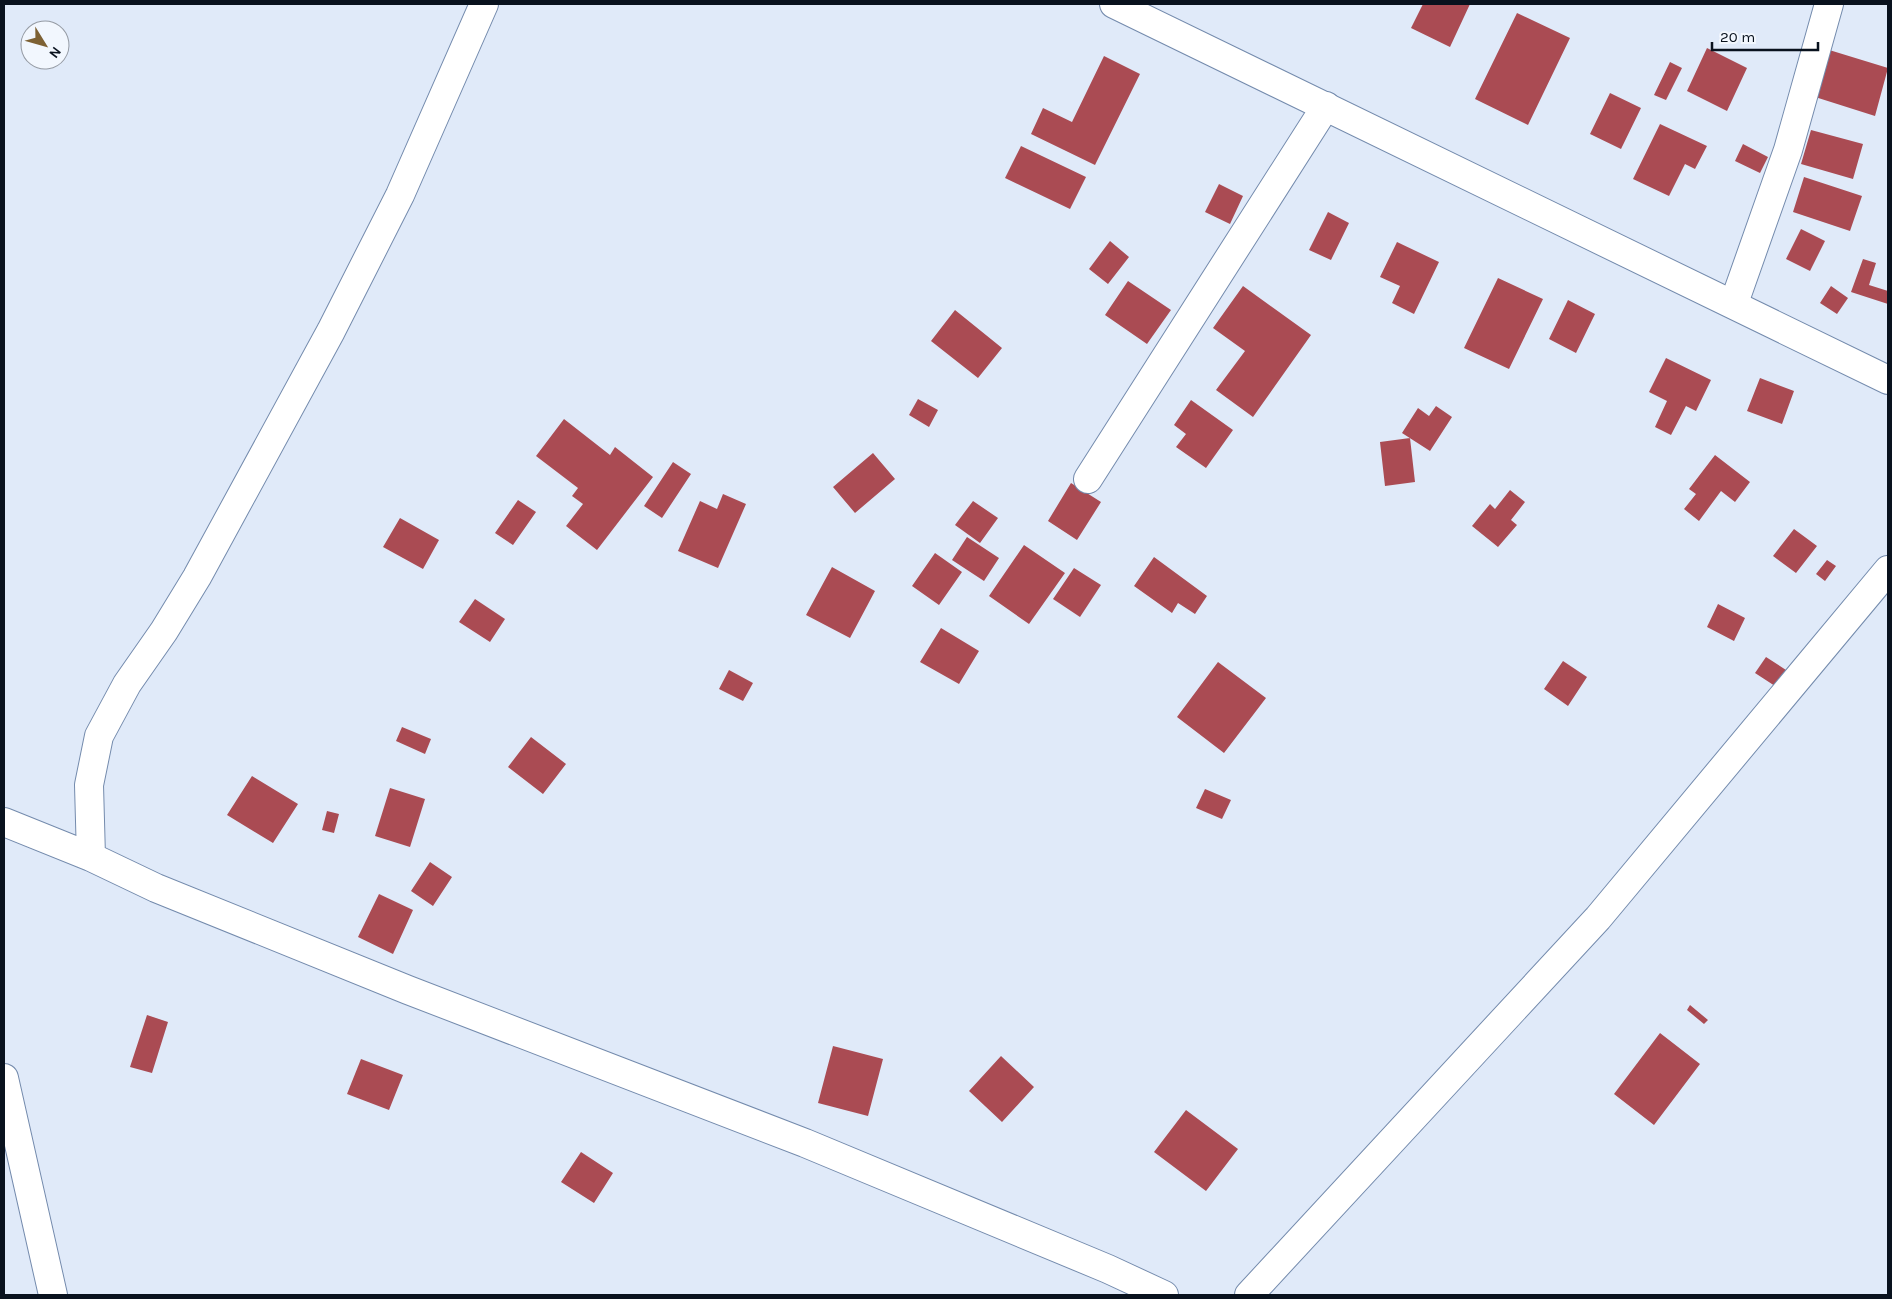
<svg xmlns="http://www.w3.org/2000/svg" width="1892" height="1299" font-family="Karla,sans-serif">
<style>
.building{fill:#aa4b53}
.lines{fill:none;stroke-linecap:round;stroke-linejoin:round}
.street-casing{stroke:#748bad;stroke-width:30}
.secondary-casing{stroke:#748bad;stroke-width:30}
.street{stroke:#fff;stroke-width:28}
.secondary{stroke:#fff;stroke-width:28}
</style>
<rect width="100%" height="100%" fill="#e0eaf9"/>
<path class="building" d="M1423 4H1470L1450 47 1411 28Z
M1517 13 1570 38 1528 125 1475 99Z
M1707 48 1747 68 1727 111 1687 91Z
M1826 49 1888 68 1875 116 1812 96Z
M1104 56 1140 74 1095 165 1031 134 1043 108 1072 122Z
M1670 62 1682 68 1666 100 1654 95Z
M1610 93 1641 108 1621 149 1590 134Z
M1660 124 1707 146 1695 169 1685 164 1669 196 1633 179Z
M1811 130 1863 144 1853 179 1801 164Z
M1743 144 1768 157 1760 173 1735 161Z
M1021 146 1086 177 1070 209 1005 178Z
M1804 177 1862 196 1850 231 1793 212Z
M1219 184 1243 196 1230 224 1205 212Z
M1328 212 1349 223 1331 260 1309 250Z
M1801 229 1825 241 1810 271 1786 259Z
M1110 241 1129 257 1108 284 1089 269Z
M1397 242 1439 262 1414 314 1392 303 1400 286 1380 277Z
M1863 259 1876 263 1869 285 1888 291V304L1851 292Z
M1498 278 1543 299 1509 369 1464 348Z
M1128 281 1171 310 1147 344 1105 315Z
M1243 286 1311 335 1253 417 1216 390 1245 351 1213 328Z
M1831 286 1848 298 1837 314 1820 303Z
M1568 300 1595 314 1576 353 1549 339Z
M955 310 1002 348 978 378 931 341Z
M1666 358 1711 380 1696 411 1686 406 1671 435 1655 427 1667 401 1649 392Z
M1760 378 1794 391 1782 424 1747 411Z
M918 399 938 410 929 427 909 415Z
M1191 400 1233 430 1206 468 1176 447 1186 434 1174 425Z
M1436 406 1452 417 1430 451 1402 433 1418 408 1429 416Z
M564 419 610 455 615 447 653 477 597 550 566 526 583 504 572 496 578 488 536 456Z
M1410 438 1415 482 1385 486 1380 442Z
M873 453 895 479 855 513 833 487Z
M1715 455 1750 482 1735 502 1721 491 1699 521 1684 509 1696 494 1689 489Z
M673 462 691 474 662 518 644 506Z
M1071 483 1101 502 1077 540 1048 521Z
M1510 490 1525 502 1511 520 1517 525 1498 547 1472 526 1490 504 1495 509Z
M723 494 746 504 718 568 678 551 700 501 717 509Z
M518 500 536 512 513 545 495 533Z
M973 501 998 518 980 543 955 525Z
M400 518 439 540 423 569 383 547Z
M1794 529 1817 546 1796 573 1773 556Z
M967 537 999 558 984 581 952 560Z
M1024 545 1065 573 1029 624 989 596Z
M935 553 962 572 939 605 912 586Z
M1154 557 1207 596 1195 614 1178 603 1172 613 1134 586Z
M1827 560 1836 566 1825 581 1816 574Z
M832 567 875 591 850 638 806 615Z
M1074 568 1101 585 1080 617 1053 599Z
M475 599 505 619 490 642 459 622Z
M1718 604 1745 618 1734 641 1707 627Z
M941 628 979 651 959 684 920 662Z
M1766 657 1786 670 1775 686 1755 673Z
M1563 661 1587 677 1568 706 1544 689Z
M1218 662 1266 698 1224 753 1177 717Z
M729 670 753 683 743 701 719 689Z
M402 727 431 739 425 754 396 741Z
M531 737 566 764 543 794 508 767Z
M252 776 298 804 273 843 227 815Z
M390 788 425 799 410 847 375 836Z
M1205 789 1231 800 1222 819 1196 808Z
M327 811 339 814 334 833 322 830Z
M430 862 452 877 433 906 411 891Z
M379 894 413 910 393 954 358 937Z
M1690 1005 1708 1020 1704 1024 1687 1010Z
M147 1015 168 1022 152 1073 130 1067Z
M1660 1033 1700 1064 1654 1125 1614 1094Z
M833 1046 883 1059 868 1116 818 1103Z
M1001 1056 1034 1087 1002 1122 969 1091Z
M361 1059 403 1075 389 1110 347 1094Z
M1186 1110 1238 1149 1206 1191 1154 1152Z
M581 1152 613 1173 594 1203 561 1182Z"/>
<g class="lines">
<defs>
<path id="street" d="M1734 303 1788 150 1829 4
M1088 479 1326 106
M4 822 91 857 156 888 408 990 805 1143 1108 1269 1164 1295
M91 857 89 785 99 736 127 684 164 631 197 577 331 331 400 195 484 4
M4 1078 53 1295"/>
<path id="secondary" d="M1114 4 1888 380
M1249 1295 1598 918 1888 570"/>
</defs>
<use href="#street" class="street-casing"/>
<use href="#secondary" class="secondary-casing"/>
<use href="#street" class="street"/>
<use href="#secondary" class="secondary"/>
</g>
<rect width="1892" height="1299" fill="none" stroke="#09121e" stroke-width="10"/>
<g transform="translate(45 45) rotate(127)"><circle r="24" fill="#f2f7fe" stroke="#959ba4"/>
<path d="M0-4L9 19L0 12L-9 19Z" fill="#7d6134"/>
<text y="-8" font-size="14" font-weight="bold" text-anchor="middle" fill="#09121e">N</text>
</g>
<path d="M1712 42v8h106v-8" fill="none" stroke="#09121e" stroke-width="2.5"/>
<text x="1720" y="42" font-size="15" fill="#09121e" stroke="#f2f7fe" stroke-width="4" paint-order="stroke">20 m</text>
</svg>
